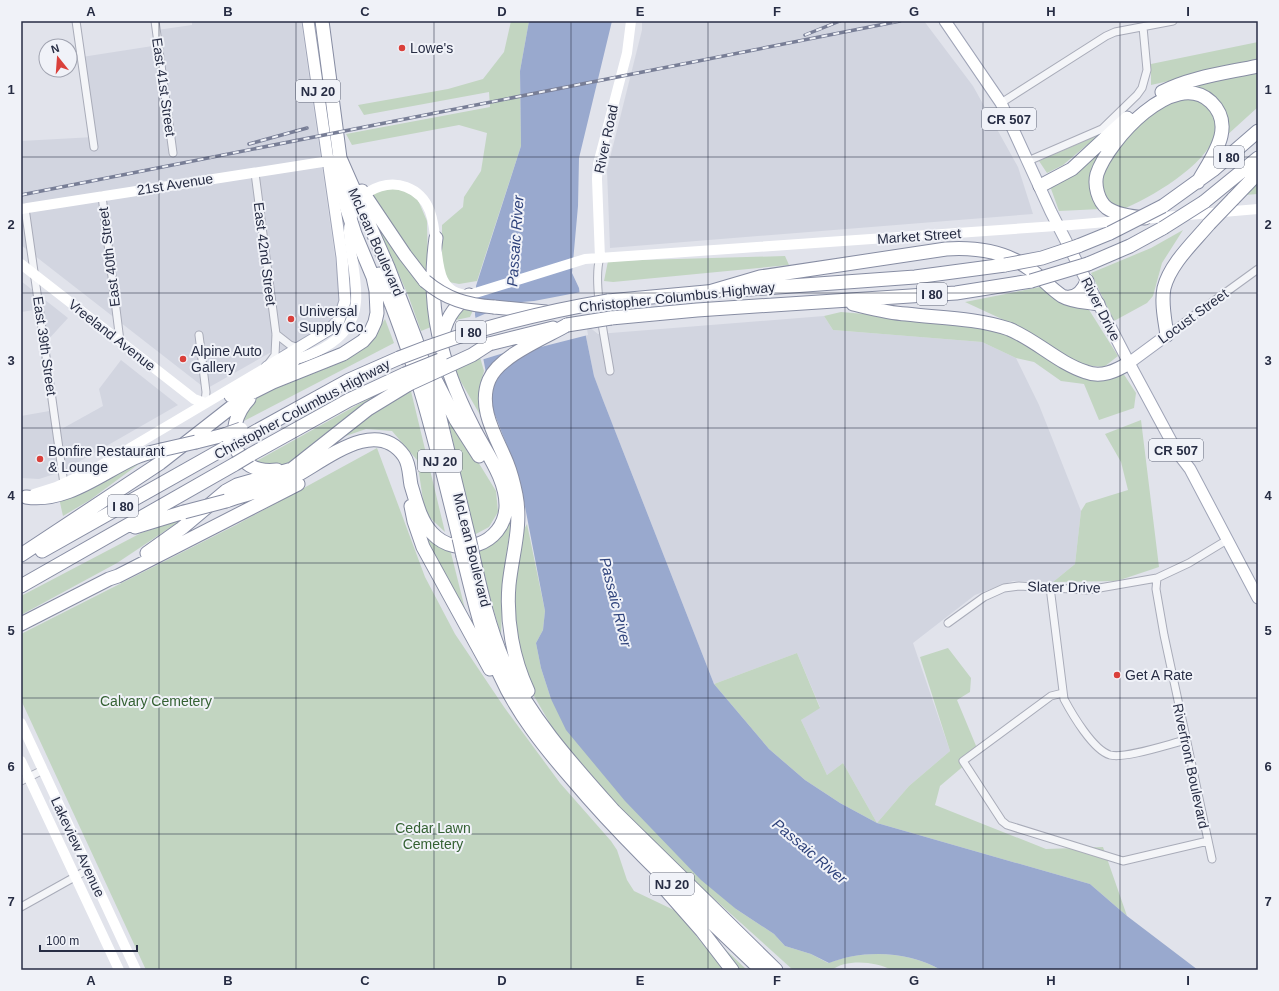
<svg xmlns="http://www.w3.org/2000/svg" width="1279" height="991" font-family="Helvetica,sans-serif">
<style>
.built{fill:#d2d5e0}
.green{fill:#c2d5c1}
.water{fill:#99a9ce}
.pier{fill:#e1e3eb}
.lines{fill:none;stroke-linecap:round;stroke-linejoin:round}
.street-casing{stroke:#a9acb9;stroke-width:9}
.primary-casing{stroke:#9fa4b7;stroke-width:13}
.highway-casing{stroke:#878da3;stroke-width:15}
.street{stroke:#f4f5f8;stroke-width:7}
.secondary{stroke:#fff;stroke-width:10}
.primary{stroke:#fff;stroke-width:11}
.highway{stroke:#fff;stroke-width:13}
.rail-casing{stroke:#787e96;stroke-width:3.5}
.rail{stroke:#f0f2f8;stroke-width:2;stroke-dasharray:6;stroke-linecap:butt}
.highway-bridge-casing{stroke:#878da3;stroke-width:15;stroke-linecap:butt}
.secondary-bridge{stroke:#fff;stroke-width:10}
.highway-bridge{stroke:#fff;stroke-width:13}
.grid{fill:none;stroke:#272d44;stroke-width:1;stroke-opacity:0.55}
.poi-dot{fill:#da403b;stroke:#f0f2f8;stroke-width:1.5}
.labels{text-anchor:middle;dominant-baseline:central;stroke-width:4;stroke-linejoin:round;paint-order:stroke}
.shield{fill:#f0f2f8;stroke:#63687a;stroke-width:1}
.shield-label{font-size:13px;font-weight:bold;fill:#272d44}
.poi-label{font-size:14px;fill:#272d44;stroke:#f0f2f8;text-anchor:start}
.street-label{font-size:14px;fill:#272d44;stroke:#f0f2f8}
.park-label{font-size:14px;fill:#346133;stroke:#f0f2f8}
.water-label{font-size:15px;font-style:italic;fill:#2e427b;stroke:#f0f2f8}
.neatline{fill:none;stroke:#272d44;stroke-width:1.5}
.grid-label{font-size:13px;text-anchor:middle;font-weight:bold;fill:#272d44}
</style>
<rect width="100%" height="100%" fill="#e1e3eb"/>
<path class="built" d="M192 21H301L342 306 313 339 286 350H275L206 389 21 245V141L94 137 82 57 159 45 157 30 192 25Z
M642 21H924L973 86 1018 167 1033 214 610 248 607 170 642 30Z
M21 281 68 318 46 342 41 309 21 312Z
M824 316 833 330 982 342 1016 358 1039 405 1081 511 1075 564 1053 582 1013 581 975 595 913 643 950 751 909 786 877 823 843 763 827 775 801 720 820 707 797 653 714 684 603 400 594 376 583 322 598 334Z
M121 360 178 405 61 472 39 479 21 478V416L55 410 58 431 103 406 99 389Z"/>
<path class="green" d="M511 21H529L520 71 521 146 477 281 459 284 449 282 442 266V225L463 207 464 197 481 171 487 133 459 125 352 145 346 134 490 107 489 92 364 115 358 105 448 89 483 79 504 52Z
M1258 42V61L1151 85V64Z
M1258 69V107L1225 137 1222 108 1203 89 1179 86Z
M1185 95C1199 98 1214 102 1216 119 1216 124 1217 130 1216 134 1205 166 1151 198 1121 210 1117 208 1113 206 1110 204 1085 184 1127 132 1144 118 1156 109 1172 102 1185 95Z
M1100 134 1063 165 1047 173 1039 161Z
M1104 147 1089 176 1095 203 1101 209 1059 211 1050 186Z
M1258 181V194L1244 195Z
M380 189H403L418 200 427 221 428 275 367 196Z
M376 223 428 291 431 327 421 331 408 295Z
M1183 230 1162 263 1153 296 1147 303 1114 321 1091 273 1151 248Z
M785 256 789 265 613 282 604 281 608 261Z
M1040 287 1057 297 1086 305 1118 356 1104 367 1082 365 1019 327 965 302Z
M453 303 474 308 470 317 451 321Z
M841 312 974 323 1000 329 1081 374 1123 373 1136 393 1134 408 1099 420 1084 384 1061 381 1034 362 1016 358 982 342 833 330 824 316Z
M385 319 394 343 240 423 254 400 263 392 368 344Z
M480 357 484 371 479 388 483 420 453 368Z
M410 387 445 532 425 513 417 460 392 431 366 429 340 438 378 406Z
M375 395 376 398 298 458C280 468 273 467 253 463Z
M446 410 496 491 498 512 489 527 474 535Z
M1141 420 1159 567 1117 581 1053 582 1075 564 1081 511 1086 503 1128 490 1121 462 1105 434Z
M377 448 425 577 455 634 504 707 560 783 611 841 617 850 627 880 634 891 676 911 724 970H146L21 700V634L236 525Z
M151 455 90 500 63 516 59 498Z
M513 508 503 578 501 635 476 549Z
M183 519 117 563 21 615V596L141 533Z
M527 524 545 611 543 630 536 643 541 668 551 699 736 909 774 934 785 946 811 954 828 963C863 949 909 951 941 970H891C876 961 845 959 832 970H793L681 869 631 820 556 734 530 689 511 610 521 535Z
M424 538 450 549 466 613Z
M948 648 971 678 970 692 957 700 979 753 940 786 935 805 1046 849 1103 847 1127 916 1090 884 877 823 840 803 805 780 769 749 714 684 797 653 820 708 801 720 827 775 843 763 877 823 909 786 950 751 920 657Z
M710 935 747 970H740Z"/>
<path class="water" d="M529 21H612L579 158 578 206 572 273 579 288 583 322 594 376 603 400 714 684 769 749 805 780 840 803 877 823 1090 884 1127 916 1198 970H941C909 951 863 949 829 963L811 954 785 946 774 934 736 909 701 880 625 801 566 730 551 699 541 668 536 643 543 630 545 611 522 491 516 469 493 410 475 315 476 286 521 146 520 71Z"/>
<path class="pier" d="M581 292 588 335 533 349 485 380 507 352 481 360 473 319 510 303 534 301Z"/>
<g class="lines">
<defs>
<path id="street" d="M76 21 94 147
M155 21 173 153
M1001 103 1106 36 1115 32 1173 21
M1028 161 1102 129 1137 95 1142 88 1147 70 1143 27
M255 173 276 334 275 355 269 363
M102 196 120 341
M25 208 64 484
M600 258C592 281 606 345 610 371
M276 334 290 345 299 348
M199 335 206 392 205 403
M1167 335 1258 269
M1157 578 1156 589 1164 635 1212 859
M1050 587 1064 699C1072 714 1093 750 1110 755 1125 759 1169 744 1186 740
M948 623 984 597 1004 588 1019 586 1088 590 1157 578 1189 563 1227 540
M1063 693 1051 696 963 761 1002 821 1007 825 1123 861 1208 841
M21 781 43 770
M21 907 89 869"/>
<path id="primary" d="M945 21 1001 103 1051 212 1129 363 1177 452 1190 469 1258 598
M1129 363 1167 335
M267 367 330 329 339 320 345 301 342 257 308 21"/>
<path id="highway" d="M322 21 340 158 388 267 416 340 437 406 469 538
M1162 92C1191 77 1226 73 1258 66
M329 161 350 213
M1040 186 1072 169 1127 118
M362 191 405 255 425 281
M1233 199 1258 173
M1204 202 1258 158
M1163 206 1213 170 1258 131
M1145 218C1133 217 1117 215 1107 208 1098 201 1094 185 1097 174 1108 141 1174 67 1211 102 1237 127 1211 158 1198 182
M1078 246 1110 233
M1088 264 1130 246 1163 228
M379 274C416 359 437 448 459 538
M736 290 915 277 1005 265
M709 292 760 277 946 249C976 247 1006 251 1031 270 1042 278 1051 289 1062 296 1072 302 1087 302 1098 304
M1065 297C1076 299 1083 291 1087 281
M608 301 717 291
M853 304C870 308 888 313 906 314 940 318 976 318 1009 329 1036 340 1058 363 1086 372 1101 378 1116 371 1129 363
M494 307 546 312
M611 318 697 310 956 293 1031 281
M1167 335C1165 321 1161 303 1164 288 1170 264 1193 243 1209 224
M442 342C444 321 453 308 469 295
M489 344 553 328
M436 381 456 420 479 456
M231 396 251 383 293 361
M249 399C222 427 232 476 277 470
M242 439 349 380 399 358
M196 442 224 435
M250 455 349 400 405 374
M26 497C66 503 100 474 134 458 143 454 152 452 161 450
M226 501C246 494 267 490 286 481 318 467 374 413 404 456 410 465 409 475 411 485 416 501 420 520 432 533 457 560 504 545 506 507 507 478 484 450 472 425 441 364 426 307 436 238
M411 506 414 521 423 547 490 669
M135 527 184 512
M42 551 225 448
M147 553 182 528 226 491 237 485 292 469 368 409 409 384
M21 555 160 463 247 395 273 382 343 354 363 341 370 333 375 322 377 313 376 291 373 277 355 234 346 206
M463 556C473 597 482 637 500 675 517 713 544 747 572 779 630 848 697 908 761 970
M473 556C481 592 489 628 504 662 530 718 573 765 614 811L776 970
M21 586 235 464
M21 624 109 579 118 576 298 484
M528 691C513 659 506 621 509 585 512 555 522 526 516 495 514 485 511 473 507 463 497 438 477 408 489 380 499 356 544 338 567 325
M658 881 702 931 732 970"/>
</defs>
<use href="#street" class="street-casing"/>
<use href="#primary" class="primary-casing"/>
<use href="#highway" class="highway-casing"/>
<use href="#street" class="street"/>
<path class="secondary" d="M368 192C380 185 393 182 406 187 458 206 414 294 469 295L585 259 1071 225 1258 209
M21 209 329 161
M600 258 597 179 598 164 627 53 631 21
M21 264 194 399 205 403
M34 494 56 487 93 470 267 367C302 359 353 346 356 302 358 279 350 255 349 232
M21 723 136 970
M21 761 119 970"/>
<use href="#primary" class="primary"/>
<use href="#highway" class="highway"/>
<defs>
<path id="rail" d="M805 35 840 21
M249 144 307 128
M21 195 900 21"/>
</defs>
<use href="#rail" class="rail-casing"/>
<use href="#rail" class="rail"/>
<defs>
<path id="highway-bridge" d="M1209 224 1233 199
M1163 228 1204 202
M1110 233 1163 206
M1005 265 1042 258 1078 246
M425 281C446 299 467 305 494 307
M1031 281 1088 264
M567 325 611 318
M399 358C467 331 536 313 608 301
M405 374 440 360
M409 384 472 355 489 344
M224 435 241 429
M225 448 242 439
M161 450 196 442
M235 464 250 455
M184 512 226 501
M459 538 463 556
M469 538 473 556"/>
</defs>
<use href="#highway-bridge" class="highway-bridge-casing"/>
<path class="secondary-bridge" d="M349 232C350 214 356 204 368 192"/>
<use href="#highway-bridge" class="highway-bridge"/>
</g>
<path class="grid" d="M159 21V970M296 21V970M434 21V970M571 21V970M708 21V970M845 21V970M983 21V970M1120 21V970M21 157H1258M21 293H1258M21 428H1258M21 563H1258M21 698H1258M21 834H1258"/>
<g class="poi-dot">
<circle cx="402" cy="48" r="4"/>
<circle cx="291" cy="319" r="4"/>
<circle cx="183" cy="359" r="4"/>
<circle cx="40" cy="459" r="4"/>
<circle cx="1117" cy="675" r="4"/>
</g>
<g class="labels">
<g class="shield">
<rect x="296" y="80" width="44" height="22" rx="3"/>
<rect x="982" y="108" width="54" height="22" rx="3"/>
<rect x="1214" y="146" width="30" height="22" rx="3"/>
<rect x="917" y="283" width="30" height="22" rx="3"/>
<rect x="456" y="321" width="30" height="22" rx="3"/>
<rect x="1149" y="439" width="54" height="22" rx="3"/>
<rect x="418" y="450" width="44" height="22" rx="3"/>
<rect x="108" y="495" width="30" height="22" rx="3"/>
<rect x="650" y="873" width="44" height="22" rx="3"/>
</g>
<g class="shield-label">
<text x="318" y="91">NJ 20</text>
<text x="1009" y="119">CR 507</text>
<text x="1229" y="157">I 80</text>
<text x="932" y="294">I 80</text>
<text x="471" y="332">I 80</text>
<text x="1176" y="450">CR 507</text>
<text x="440" y="461">NJ 20</text>
<text x="123" y="506">I 80</text>
<text x="672" y="884">NJ 20</text>
</g>
<g class="poi-label">
<text x="410" y="48">Lowe's</text>
<text x="299" y="311">Universal<tspan x="299" dy="16">Supply Co.</tspan></text>
<text x="191" y="351">Alpine Auto<tspan x="191" dy="16">Gallery</tspan></text>
<text x="48" y="451">Bonfire Restaurant<tspan x="48" dy="16">&amp; Lounge</tspan></text>
<text x="1125" y="675">Get A Rate</text>
</g>
<g class="street-label">
<text transform="translate(164 87) rotate(82)">East 41st Street</text>
<text transform="translate(606 139) rotate(-78)">River Road</text>
<text transform="translate(175 184) rotate(-9)">21st Avenue</text>
<text transform="translate(919 236) rotate(-4)">Market Street</text>
<text transform="translate(376 242) rotate(66)">McLean Boulevard</text>
<text transform="translate(265 254) rotate(83)">East 42nd Street</text>
<text transform="translate(109 257) rotate(-97)">East 40th Street</text>
<text transform="translate(677 297) rotate(-6)">Christopher Columbus Highway</text>
<text transform="translate(1101 309) rotate(63)">River Drive</text>
<text transform="translate(1193 316) rotate(-36)">Locust Street</text>
<text transform="translate(112 335) rotate(38)">Vreeland Avenue</text>
<text transform="translate(45 346) rotate(82)">East 39th Street</text>
<text transform="translate(302 409) rotate(-28)">Christopher Columbus Highway</text>
<text transform="translate(472 550) rotate(76)">McLean Boulevard</text>
<text transform="translate(1064 587) rotate(1)">Slater Drive</text>
<text transform="translate(1191 766) rotate(78)">Riverfront Boulevard</text>
<text transform="translate(78 847) rotate(65)">Lakeview Avenue</text>
</g>
<g class="park-label">
<text x="156" y="701">Calvary Cemetery</text>
<text x="433" y="828">Cedar Lawn<tspan x="433" dy="16">Cemetery</tspan></text>
</g>
<g class="water-label">
<text transform="translate(515 241) rotate(-86)">Passaic River</text>
<text transform="translate(616 602) rotate(76)">Passaic River</text>
<text transform="translate(810 851) rotate(40)">Passaic River</text>
</g>
</g>
<rect width="1279" height="991" fill="none" stroke="#f0f2f8" stroke-width="44"/>
<g transform="translate(58 58) rotate(343)"><circle r="19" fill="#f0f2f8" stroke="#a0a3b0"/>
<path d="M0-3L7 15L0 10L-7 15Z" fill="#da403b"/>
<text y="-6" font-size="11" font-weight="bold" text-anchor="middle" fill="#272d44">N</text>
</g>
<path d="M40 945v6h97v-6" fill="none" stroke="#272d44" stroke-width="2"/>
<text x="46" y="945" font-size="12" fill="#272d44" stroke="#f0f2f8" stroke-width="3" paint-order="stroke">100 m</text>
<rect x="22" y="22" width="1235" height="947" class="neatline"/>
<g class="grid-label">
<text x="91" y="16">A</text>
<text x="228" y="16">B</text>
<text x="365" y="16">C</text>
<text x="502" y="16">D</text>
<text x="640" y="16">E</text>
<text x="777" y="16">F</text>
<text x="914" y="16">G</text>
<text x="1051" y="16">H</text>
<text x="1188" y="16">I</text>
<text x="11" y="94">1</text>
<text x="1268" y="94">1</text>
<text x="11" y="229">2</text>
<text x="1268" y="229">2</text>
<text x="11" y="365">3</text>
<text x="1268" y="365">3</text>
<text x="11" y="500">4</text>
<text x="1268" y="500">4</text>
<text x="11" y="635">5</text>
<text x="1268" y="635">5</text>
<text x="11" y="771">6</text>
<text x="1268" y="771">6</text>
<text x="11" y="906">7</text>
<text x="1268" y="906">7</text>
<text x="91" y="985">A</text>
<text x="228" y="985">B</text>
<text x="365" y="985">C</text>
<text x="502" y="985">D</text>
<text x="640" y="985">E</text>
<text x="777" y="985">F</text>
<text x="914" y="985">G</text>
<text x="1051" y="985">H</text>
<text x="1188" y="985">I</text>
</g>
</svg>
